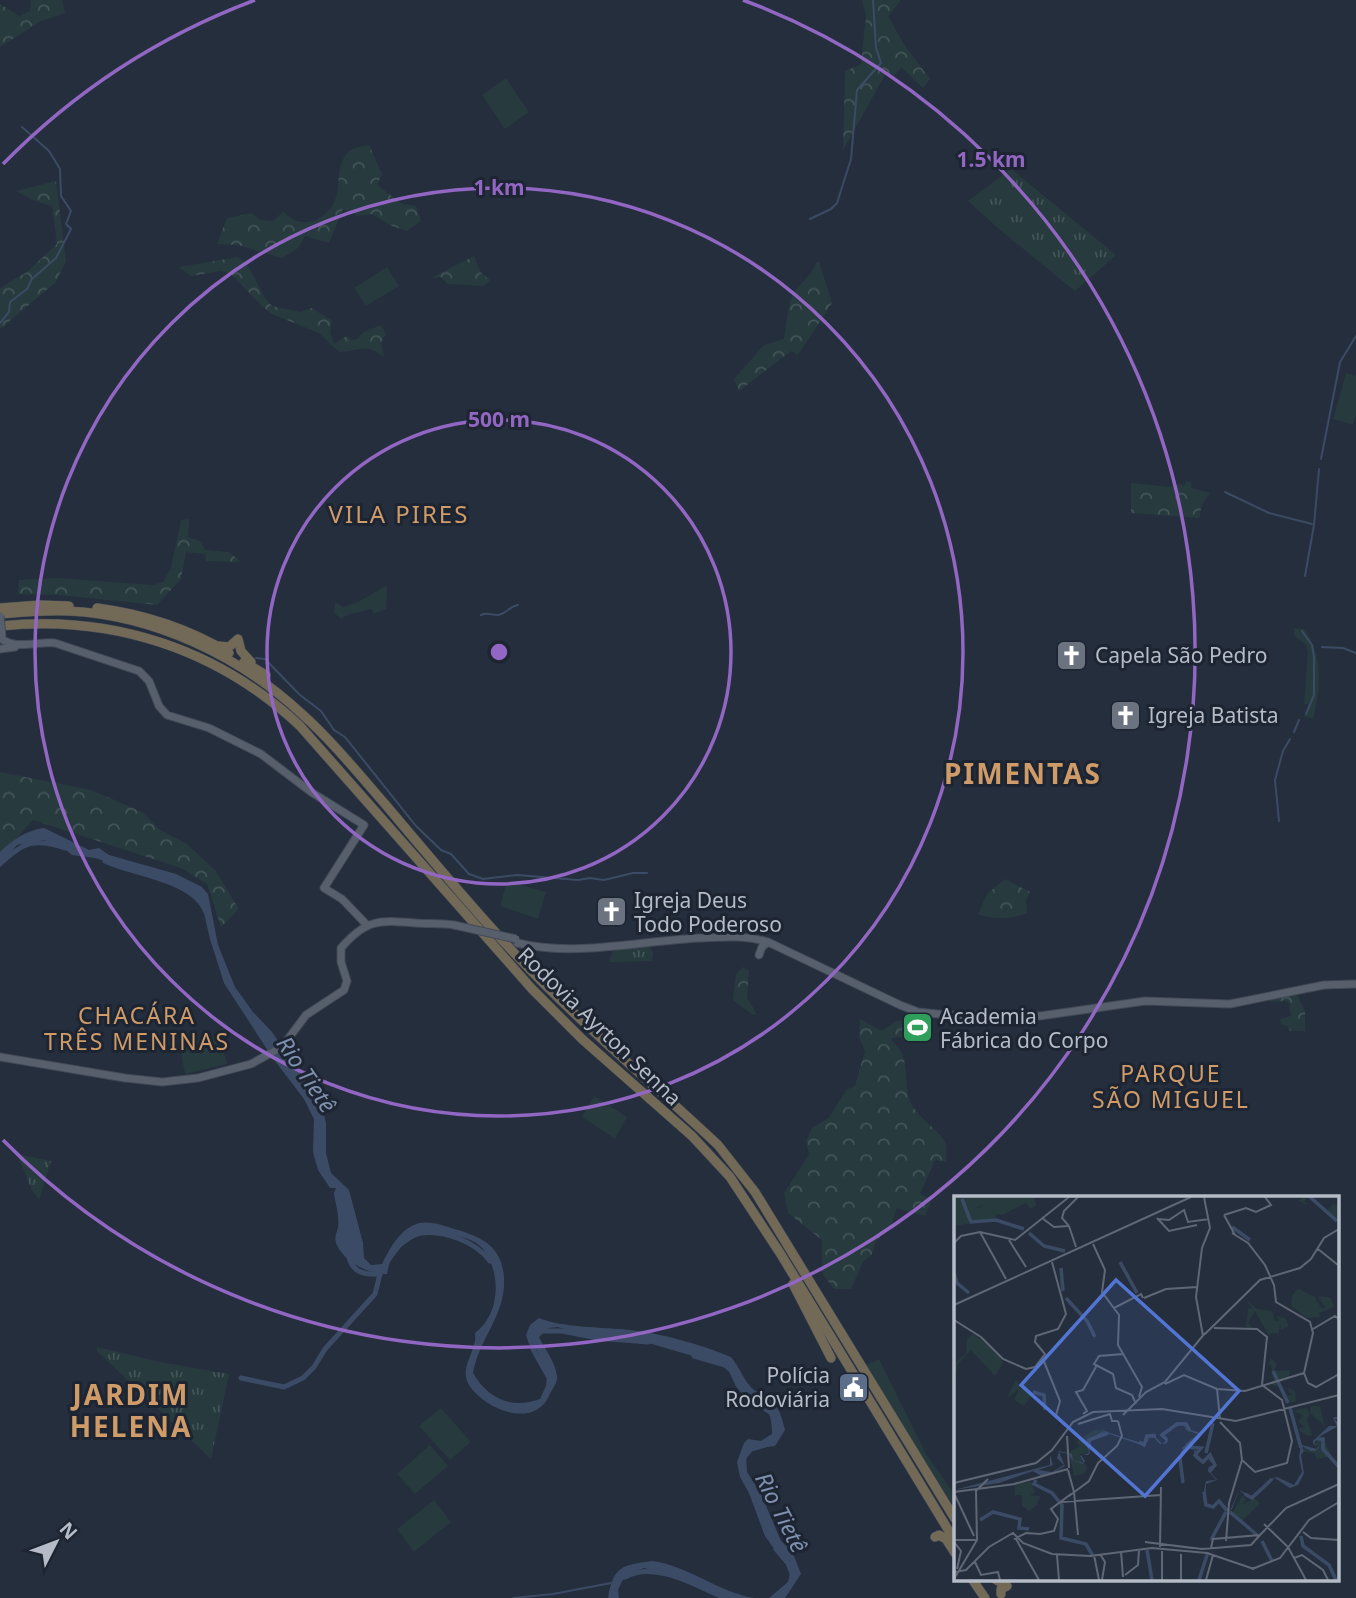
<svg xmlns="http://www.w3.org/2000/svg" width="1356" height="1598" font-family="'Noto Sans',sans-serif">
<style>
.grass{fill:#273a3e}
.forest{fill:url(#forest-crowns)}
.park{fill:url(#park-tufts)}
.water{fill:#3c4b65}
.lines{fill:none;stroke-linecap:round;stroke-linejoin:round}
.stream{stroke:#3c4b65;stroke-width:2}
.river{stroke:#3c4b65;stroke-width:5}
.major-casing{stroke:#424956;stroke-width:9}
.highway-casing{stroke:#444b58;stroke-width:10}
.major{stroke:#575f6d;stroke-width:7}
.highway{stroke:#736957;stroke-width:9}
.major-bridge-casing{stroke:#424956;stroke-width:9;stroke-linecap:butt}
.major-bridge{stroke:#575f6d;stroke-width:7}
.ring{fill:none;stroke:#9266c3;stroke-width:3.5}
.labels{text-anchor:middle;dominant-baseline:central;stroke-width:6;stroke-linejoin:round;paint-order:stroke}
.poi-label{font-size:21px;fill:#b5bcc8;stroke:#1e2532;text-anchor:start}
.street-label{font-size:21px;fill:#b5bcc8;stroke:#1e2532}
.neighbourhood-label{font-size:23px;letter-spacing:2px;fill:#cf9b69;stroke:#1e2532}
.water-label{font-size:23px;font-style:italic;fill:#7e90ae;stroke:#1e2532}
.quarter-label{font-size:24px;letter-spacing:2px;fill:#cf9b69;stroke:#1e2532}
.district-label{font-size:28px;font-weight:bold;letter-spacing:2px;fill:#cf9b69;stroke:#1e2532}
.inset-river{fill:none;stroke:#3c4b65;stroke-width:3.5}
.inset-road{fill:none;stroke:#5f6775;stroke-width:2}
.view{fill:#5274d2;fill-opacity:0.15;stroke:#5274d2;stroke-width:3.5}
.inset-edge{fill:none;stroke:#b5bcc8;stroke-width:3.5}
.centre{fill:#9266c3;stroke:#1e2532;stroke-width:3.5}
.ring-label{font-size:21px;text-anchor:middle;font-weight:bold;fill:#9266c3;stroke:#1e2532;stroke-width:6;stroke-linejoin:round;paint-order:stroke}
</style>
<defs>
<pattern id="forest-crowns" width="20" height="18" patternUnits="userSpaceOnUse" patternTransform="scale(1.75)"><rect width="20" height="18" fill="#273a3e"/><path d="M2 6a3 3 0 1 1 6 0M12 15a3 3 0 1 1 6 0" fill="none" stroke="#445558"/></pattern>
<pattern id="park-tufts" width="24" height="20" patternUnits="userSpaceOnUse" patternTransform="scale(1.75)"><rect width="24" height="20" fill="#273a3e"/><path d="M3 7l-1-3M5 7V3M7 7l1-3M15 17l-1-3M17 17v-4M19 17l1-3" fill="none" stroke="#445558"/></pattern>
</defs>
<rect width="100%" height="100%" fill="#252e3d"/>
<path class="grass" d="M506 78 529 112 505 129 482 95Z
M387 267 399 286 366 306 354 288Z
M1346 373 1356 376V415L1353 425 1333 419Z
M387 585 386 609 374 614 371 609 347 615 341 619 334 613 335 602 343 607 358 602Z
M1294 628 1304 629C1324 655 1321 689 1313 719L1304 716 1309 705 1304 704 1308 651 1305 644 1294 635Z
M507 881 546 892 538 919 500 906Z
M220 1036 227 1064 185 1074 179 1043Z
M594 1096 627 1117 615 1139 582 1117Z
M879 1359 926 1454 955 1495V1509L866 1365Z
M441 1408 471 1442 450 1460 419 1426Z
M430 1445 448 1466 415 1494 397 1474Z
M434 1500 451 1522 414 1552 397 1529Z"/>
<path class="forest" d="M31 0H62L65 13 41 21 0 47V4L19 16 30 11Z
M862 0H901L888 16 905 46 930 79 923 88 901 67 894 76 886 73 843 150 845 71 861 64 866 16Z
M369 145 382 174 377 185 402 204 416 206 421 221 407 231 392 226 372 214 358 216 343 209 329 243 305 236 298 248 282 258 238 245 217 244 227 218 252 213 260 220 273 221 283 212C287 215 293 220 297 221 316 227 334 210 337 193 339 180 338 167 345 156 349 148 361 146 369 145Z
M56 181 66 261 56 282 0 329V288L27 272 57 244 52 206 32 200 16 191Z
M474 256 481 273 490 280 484 286 447 284 441 277 431 278Z
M238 257 246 262 265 298 272 306 300 312 312 308 332 321 330 332 334 344 347 336 351 340 357 339 364 332 381 325 386 334 381 343 384 357C365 342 360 351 339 352L319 333 272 314 263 307 231 274 221 271 191 276 179 267Z
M819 262 832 303 798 355 791 351 739 391 734 379 764 345 784 339C786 328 788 303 793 294 800 283 812 276 816 263Z
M1187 481 1192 483 1191 488 1210 493 1202 504 1199 518 1131 513V483L1170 487 1180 484 1184 486Z
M189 519 188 537 200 541 205 550 229 552 241 562 207 561 205 554 186 552 181 579 157 605 59 595 18 594 19 580 57 578 153 585 163 582 171 568 181 520Z
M0 772 91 790 142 812 160 830 187 844 215 870 239 909 221 927 207 884 181 868 33 820 0 856Z
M1005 879 1030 892 1026 900 1027 913C1013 919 992 920 978 914L987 894Z
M743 967 749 971 747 998 757 1014 753 1015 733 1000 736 974Z
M1297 994 1305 1012V1031H1290L1287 1026 1281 1024 1280 1019 1291 1016 1289 1003 1287 1001 1271 1002 1270 998Z
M860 1019 882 1031 896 1021H902V1037L892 1038V1041C913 1059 901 1080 911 1103 919 1120 943 1132 946 1145 947 1150 946 1157 946 1162L935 1160 920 1194 932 1199 925 1216 897 1208 891 1226 876 1241 872 1254 863 1262 851 1289H834L822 1273V1240L788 1213 784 1193 809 1155 806 1141 812 1128 829 1118 846 1090 855 1086 865 1051 859 1037Z"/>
<path class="park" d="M1011 169 1116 255 1075 291 999 229 968 201Z
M648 945 653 952 652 961 609 962 613 950Z
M20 1155 51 1161 39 1200 32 1190 18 1157Z
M97 1347 160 1362 229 1374 211 1459 97 1351Z"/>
<path class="water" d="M44 828 89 850 99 848 109 855 176 874 202 887 208 894 218 945 235 987 253 1012 272 1032 322 1106 326 1123V1153L331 1173 349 1190 363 1243 364 1258 371 1265 382 1264C390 1248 401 1227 420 1223 430 1221 442 1225 451 1228 479 1236 502 1244 504 1278 506 1315 479 1338 473 1373 489 1400 512 1409 540 1399L546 1386 547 1375 537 1350 529 1344 526 1335 530 1325 539 1318C562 1328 604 1327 630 1330 664 1334 699 1344 731 1357 738 1365 742 1376 749 1385 754 1391 756 1391 762 1394 777 1399 782 1417 785 1430L775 1446 755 1448 746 1454 747 1472 761 1494 781 1541 792 1551 801 1574 785 1598H769L788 1582 791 1568 790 1561 775 1550 765 1536 749 1493 740 1477 737 1462 744 1443 748 1439 761 1441 772 1434C772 1403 761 1404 741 1390L733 1370 715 1360 700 1358 638 1340 581 1334 558 1327 549 1328 539 1337C545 1350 555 1361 557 1376 558 1383 552 1389 549 1396 534 1429 485 1410 469 1385 458 1367 478 1350 475 1333 500 1315 502 1273 483 1249 477 1241 463 1237 454 1235 440 1231 419 1227 407 1237 403 1241 402 1247 398 1251 391 1260 389 1262 387 1274 369 1275 343 1261 336 1243 334 1236 337 1233 338 1227 340 1217 335 1203 334 1193L336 1188H330L318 1170 313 1152 314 1119 304 1099 272 1057 224 983 210 939 201 900 181 886 167 884 163 879 95 858 72 855 60 845 43 840 17 845 0 864V852C12 840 27 830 44 828Z
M652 1561C687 1565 718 1592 754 1598H723L715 1592 686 1579 644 1568 632 1572 622 1581 618 1590 619 1598H608C613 1566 623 1565 652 1561Z"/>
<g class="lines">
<path class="stream" d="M810 219 831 209 837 203 851 159 857 90 881 63 876 48 873 0
M0 323 9 312 10 302 27 289 32 279 56 258 71 229 66 224 71 211 61 196 60 169 49 151 22 127
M1321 459 1340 362 1356 336
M1225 492 1269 513 1312 524
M1305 576 1314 525 1319 469
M481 615C488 612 490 615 498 615 506 614 510 606 518 605
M1302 631 1312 645 1314 657V695L1306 714
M1322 647 1343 648 1356 653
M256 658 265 659 300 695 321 711 334 730 345 737 416 826 441 850 451 854 469 874 483 879 517 875 578 880 590 878 604 880 633 873H647
M1294 732 1299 720
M1279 821 1275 780 1283 751 1290 739
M513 1598 553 1594 611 1583"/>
<path class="river" d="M105 861C134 875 193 879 206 912
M0 864C24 841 35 838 66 848
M397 1247C404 1242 412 1234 421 1233 445 1230 476 1242 490 1261
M348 1253C351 1271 361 1275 379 1274L382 1270
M540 1331H562L598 1338 648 1342
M532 1341 533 1349 548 1376
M694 1356 725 1365 731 1370 738 1385 746 1395 770 1412
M241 1378 284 1387 303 1378 314 1367 325 1349 375 1294 380 1274
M742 1460 751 1449 772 1443
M776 1549 788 1563 793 1576
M625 1577C655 1560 697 1586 725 1598"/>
<defs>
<path id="major" d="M2 639C16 650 39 641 55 643L139 671 149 681 159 706 167 715 209 728 261 754 311 792 364 825 324 888 342 899 367 925
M0 649 15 647
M517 943C576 957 639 941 699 938 722 937 745 935 768 942L900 1005 918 1012 948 1015 1040 1016 1145 1001 1230 1004 1324 985 1356 984
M759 955 762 947 768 942
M0 1057 125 1078 162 1082 198 1078 251 1064 282 1047 306 1015 344 990 347 981 341 962V948C366 919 379 920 415 923 428 924 441 923 454 925"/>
<path id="highway" d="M0 608 40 605 69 606
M97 608C143 614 189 629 229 653
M0 614C23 612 46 610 69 611 154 615 240 656 302 714 332 741 358 773 385 804 428 855 471 907 517 956 580 1023 651 1082 718 1145L755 1192 955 1519
M0 626C112 614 218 649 300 726L532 989 582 1039 692 1136 730 1177 780 1253 955 1541
M219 646 229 647 238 639 241 651 251 662
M244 662 266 675
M793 1284 831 1358
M935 1537 939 1535 946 1539 955 1553
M972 1579 985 1598
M995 1579 1007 1586 1001 1589V1594"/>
</defs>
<use href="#major" class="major-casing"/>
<use href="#highway" class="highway-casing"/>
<use href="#major" class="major"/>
<use href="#highway" class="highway"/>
<defs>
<path id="major-bridge" d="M0 616 2 636
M454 925 516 939"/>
</defs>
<use href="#major-bridge" class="major-bridge-casing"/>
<use href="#major-bridge" class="major-bridge"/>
</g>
<g class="ring">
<circle cx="499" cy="652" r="232"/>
<circle cx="499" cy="652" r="464"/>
<path d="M3 164A696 696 0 0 1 255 0M743 0A696 696 0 1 1 3 1140"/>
</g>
<defs>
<symbol id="church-square" viewBox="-11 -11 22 22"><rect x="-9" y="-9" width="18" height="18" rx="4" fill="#6b7280" stroke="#1e2532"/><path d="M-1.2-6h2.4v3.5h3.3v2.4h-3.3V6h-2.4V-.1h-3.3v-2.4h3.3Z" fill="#fff"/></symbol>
<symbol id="stadium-square" viewBox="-11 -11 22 22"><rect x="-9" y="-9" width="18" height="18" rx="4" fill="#2e9e5b" stroke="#1e2532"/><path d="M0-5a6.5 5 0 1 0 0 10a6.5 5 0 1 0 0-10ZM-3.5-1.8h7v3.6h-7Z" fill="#fff"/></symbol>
<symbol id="civic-square" viewBox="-11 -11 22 22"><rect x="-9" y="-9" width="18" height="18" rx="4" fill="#5c6f8a" stroke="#1e2532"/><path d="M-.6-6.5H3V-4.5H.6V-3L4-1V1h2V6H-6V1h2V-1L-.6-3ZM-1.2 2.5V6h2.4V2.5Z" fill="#fff"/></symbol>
</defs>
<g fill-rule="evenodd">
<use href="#church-square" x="1054" y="638" width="35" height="35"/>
<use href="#church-square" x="1108" y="698" width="35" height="35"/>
<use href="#church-square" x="594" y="894" width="35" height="35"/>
<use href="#stadium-square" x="900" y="1010" width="35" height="35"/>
<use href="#civic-square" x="836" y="1370" width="35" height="35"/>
</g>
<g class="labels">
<g class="poi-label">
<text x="1095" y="655">Capela São Pedro</text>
<text x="1148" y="715">Igreja Batista</text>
<text x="634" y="900">Igreja Deus<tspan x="634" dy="24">Todo Poderoso</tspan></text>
<text x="940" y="1016">Academia<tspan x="940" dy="24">Fábrica do Corpo</tspan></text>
<text x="830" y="1375" text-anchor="end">Polícia<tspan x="830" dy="24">Rodoviária</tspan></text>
</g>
<g class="street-label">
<text transform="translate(600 1026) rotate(44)">Rodovia Ayrton Senna</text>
</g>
<g class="neighbourhood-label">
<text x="137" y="1015">CHACÁRA<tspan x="137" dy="26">TRÊS MENINAS</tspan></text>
<text x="1171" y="1073">PARQUE<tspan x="1171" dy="26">SÃO MIGUEL</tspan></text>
</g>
<g class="water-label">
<text transform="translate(307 1074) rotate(56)">Rio Tietê</text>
<text transform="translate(782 1512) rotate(63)">Rio Tietê</text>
</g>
<g class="quarter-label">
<text x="399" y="513">VILA PIRES</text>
</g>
<g class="district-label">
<text x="1023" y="773">PIMENTAS</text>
<text x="131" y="1394">JARDIM<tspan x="131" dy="32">HELENA</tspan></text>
</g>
</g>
<g transform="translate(954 1196)">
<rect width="385" height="385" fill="#252e3d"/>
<path d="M0 1H79L83 9 76 13 72 7 48 19 30 15 28 9 14 16 11 11 18 27 0 30Z" fill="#273a3e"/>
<path d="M349 1H358L372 16 379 8 385 10V28L354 1 350 5 354 9 344 5ZM28 10 43 18 41 23 20 26 14 15ZM344 93 360 100 368 113 371 111 364 101 368 100 377 102 380 111 365 117 366 121 352 122 337 109 338 99ZM292 104 303 113 318 115 321 125H325L322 120 331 122 335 130 327 134 326 128 325 137 314 138 301 115 294 127 299 132 292 131 294 112 299 113ZM19 138 43 155 49 167 41 180 17 154 4 168 0 189V167L12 158 13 142ZM317 162 323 168 320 175 336 174 335 181 324 186 334 200 338 198 335 196 334 192 341 195 342 205 335 207 325 191 318 189 321 181 310 183 320 180 316 167 313 170ZM62 183 67 194 73 185 71 195 77 200 70 210 60 204 65 193 53 202ZM357 210H366L371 230 356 217 353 223 358 239 353 240 343 233 351 231 344 226 349 219 338 215 352 212 356 217ZM154 233 133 243 135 256 125 259 133 271 132 277 120 280 115 256 126 250 122 246 140 234ZM77 285 81 296 76 299 86 300 83 309 75 315 68 310V299H61V289Z" fill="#273a3e"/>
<path d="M369 242 378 260 363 263 360 257 350 256V249L363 255 365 251 360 247ZM288 300 292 303 288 309 300 302 306 307 286 327 278 318Z" fill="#273a3e"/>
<path d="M379 222 382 221 385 223H380L385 227 384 230 365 241 360 247 365 251 364 253 361 255H357L348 250 350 255 347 259 350 277 344 289 336 292 321 282 298 301H293L285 294 278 313 275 316 264 305 258 311H253L250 307 249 299 252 285 262 284 254 274 255 271 260 269 255 264V259L248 267 241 262 240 254 233 252 231 249 233 247 244 238 232 234 229 227 208 238 214 244 213 247 209 248H206L197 238 192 248 187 249 150 236 134 245 136 257 134 259H127L131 265 129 268 118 264 115 258 105 256 111 270 97 278 87 280 79 275 45 287 0 294 96 269V259L99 269 84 274 98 276 110 269 103 262 105 255 118 258 119 264 130 267 126 260 135 257 133 249 134 243 150 235 190 248 198 237 208 248 213 244 206 239 230 226 232 233 244 236 245 239 233 251 241 254 248 266 256 258 261 269 255 274 263 284 252 288 251 307 258 310 265 303 276 315 285 294 297 300 317 283 323 281 340 289 348 276 345 261 347 249 363 253 364 250 359 248V245L375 230H383Z" fill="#3c4b65"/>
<path class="inset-river" d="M356 1 383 25M8 3 17 26 42 24 70 33M278 31 296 44M75 37 90 50 111 55M166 66 183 97M107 72 109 95M0 77 3 87 15 97M112 102 133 125 141 141M319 175 334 207M79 196 90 199 91 214M336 212 347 252M244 241 232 251 247 252 241 259 249 266 256 259 261 269 255 276M363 243H369V253L385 271M213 244 208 239 223 228H232L236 235M185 246 190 249 193 240H202M135 252V244L154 237M252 257 259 227M82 284 80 288 98 297 108 309 107 342 132 348 139 360M229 287 226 262 232 251M250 296 252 309 259 311 265 305 273 315M291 298 298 302 318 283M276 316 303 339M26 324 39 316 66 323 65 332 75 333M347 340 349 350 375 369 382 384M257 344 272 316M308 345 318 365M193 354 198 384M245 384 254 356"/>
<path class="inset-road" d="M270 19 292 12 302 16 317 9 311 1M270 19 281 39M88 22 100 31 114 30M203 22 215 35 243 29M204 23 215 24 230 14 234 26 255 23M115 30 108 22 110 15 124 1M115 30 122 51M26 36 52 83M278 37 294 47 311 69 320 89 322 106 356 126 359 137 350 177 354 187 362 191 385 178M55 44 72 71M0 47 7 40 26 36 61 44 115 1M139 48 151 74 148 96 165 119 164 149 188 191 185 201M364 53 384 69M357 63 370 42 385 33M190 102 212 93 243 91M0 109 237 1M160 112 187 98 189 102M0 124 27 141 49 163 72 173 81 171 91 158 81 146 82 140 104 133 112 118 98 66M260 132 303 133 313 141 308 189M359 133 381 120 385 123M251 138 306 84 346 72 357 63M249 140 242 101 248 52 256 32 250 1M169 158 145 160 140 168 159 178 162 192 178 199 182 208M89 163 106 205 102 219 111 229M211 188 230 179 263 193 291 195 350 177M263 193 266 223M129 218 133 215 122 196 129 194 143 169M169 219 192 196 211 186 251 137M266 226 286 247 288 264 301 276 333 267 338 245 328 204 308 189M124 228 156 218 158 225H164M113 240 115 272M114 274 120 296M0 287 82 267 98 254 119 226 139 216 208 213 282 225 385 199M60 288 114 273M0 296 61 288M120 296 124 339M0 297 20 340M115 300 135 285 144 267 163 250 168 240 164 225M107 306 207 299M310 328 334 351 352 384M349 336 357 342 385 344M86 338 100 335 104 323 97 313 117 298M60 343 72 337 86 338M62 343 85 384M0 344H23M272 345 275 307 288 264M0 346 7 355 3 373M206 351 207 291M238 352 191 346 248 353 297 349 306 339M257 352 259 343 306 339 332 312 385 288M167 355 169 381M146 358 151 366 148 384M103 359 105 384M140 359 145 384M340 362 348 359 369 374 374 384M21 366 27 379 44 376 46 384M298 373 326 362 355 324 385 306M1 376 12 374 35 351 59 337 69 347 98 358 136 360 198 352 253 357 300 373M171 379 184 369 185 353M0 383 23 344 22 295 34 283M208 384V355M227 384V358M252 384 259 359"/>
<path class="view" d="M162 84 285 195 191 300 67 189Z"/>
<rect width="385" height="385" class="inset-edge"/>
</g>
<circle cx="499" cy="652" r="10" class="centre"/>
<g class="ring-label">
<text x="991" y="167">1.5 km</text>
<text x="499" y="195">1 km</text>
<text x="499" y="427">500 m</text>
</g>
<g transform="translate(56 1542) rotate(48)" stroke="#1e2532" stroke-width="5" paint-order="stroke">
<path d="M0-5L12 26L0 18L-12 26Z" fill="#b5bcc8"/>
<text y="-10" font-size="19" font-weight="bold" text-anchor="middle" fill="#b5bcc8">N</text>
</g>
</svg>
